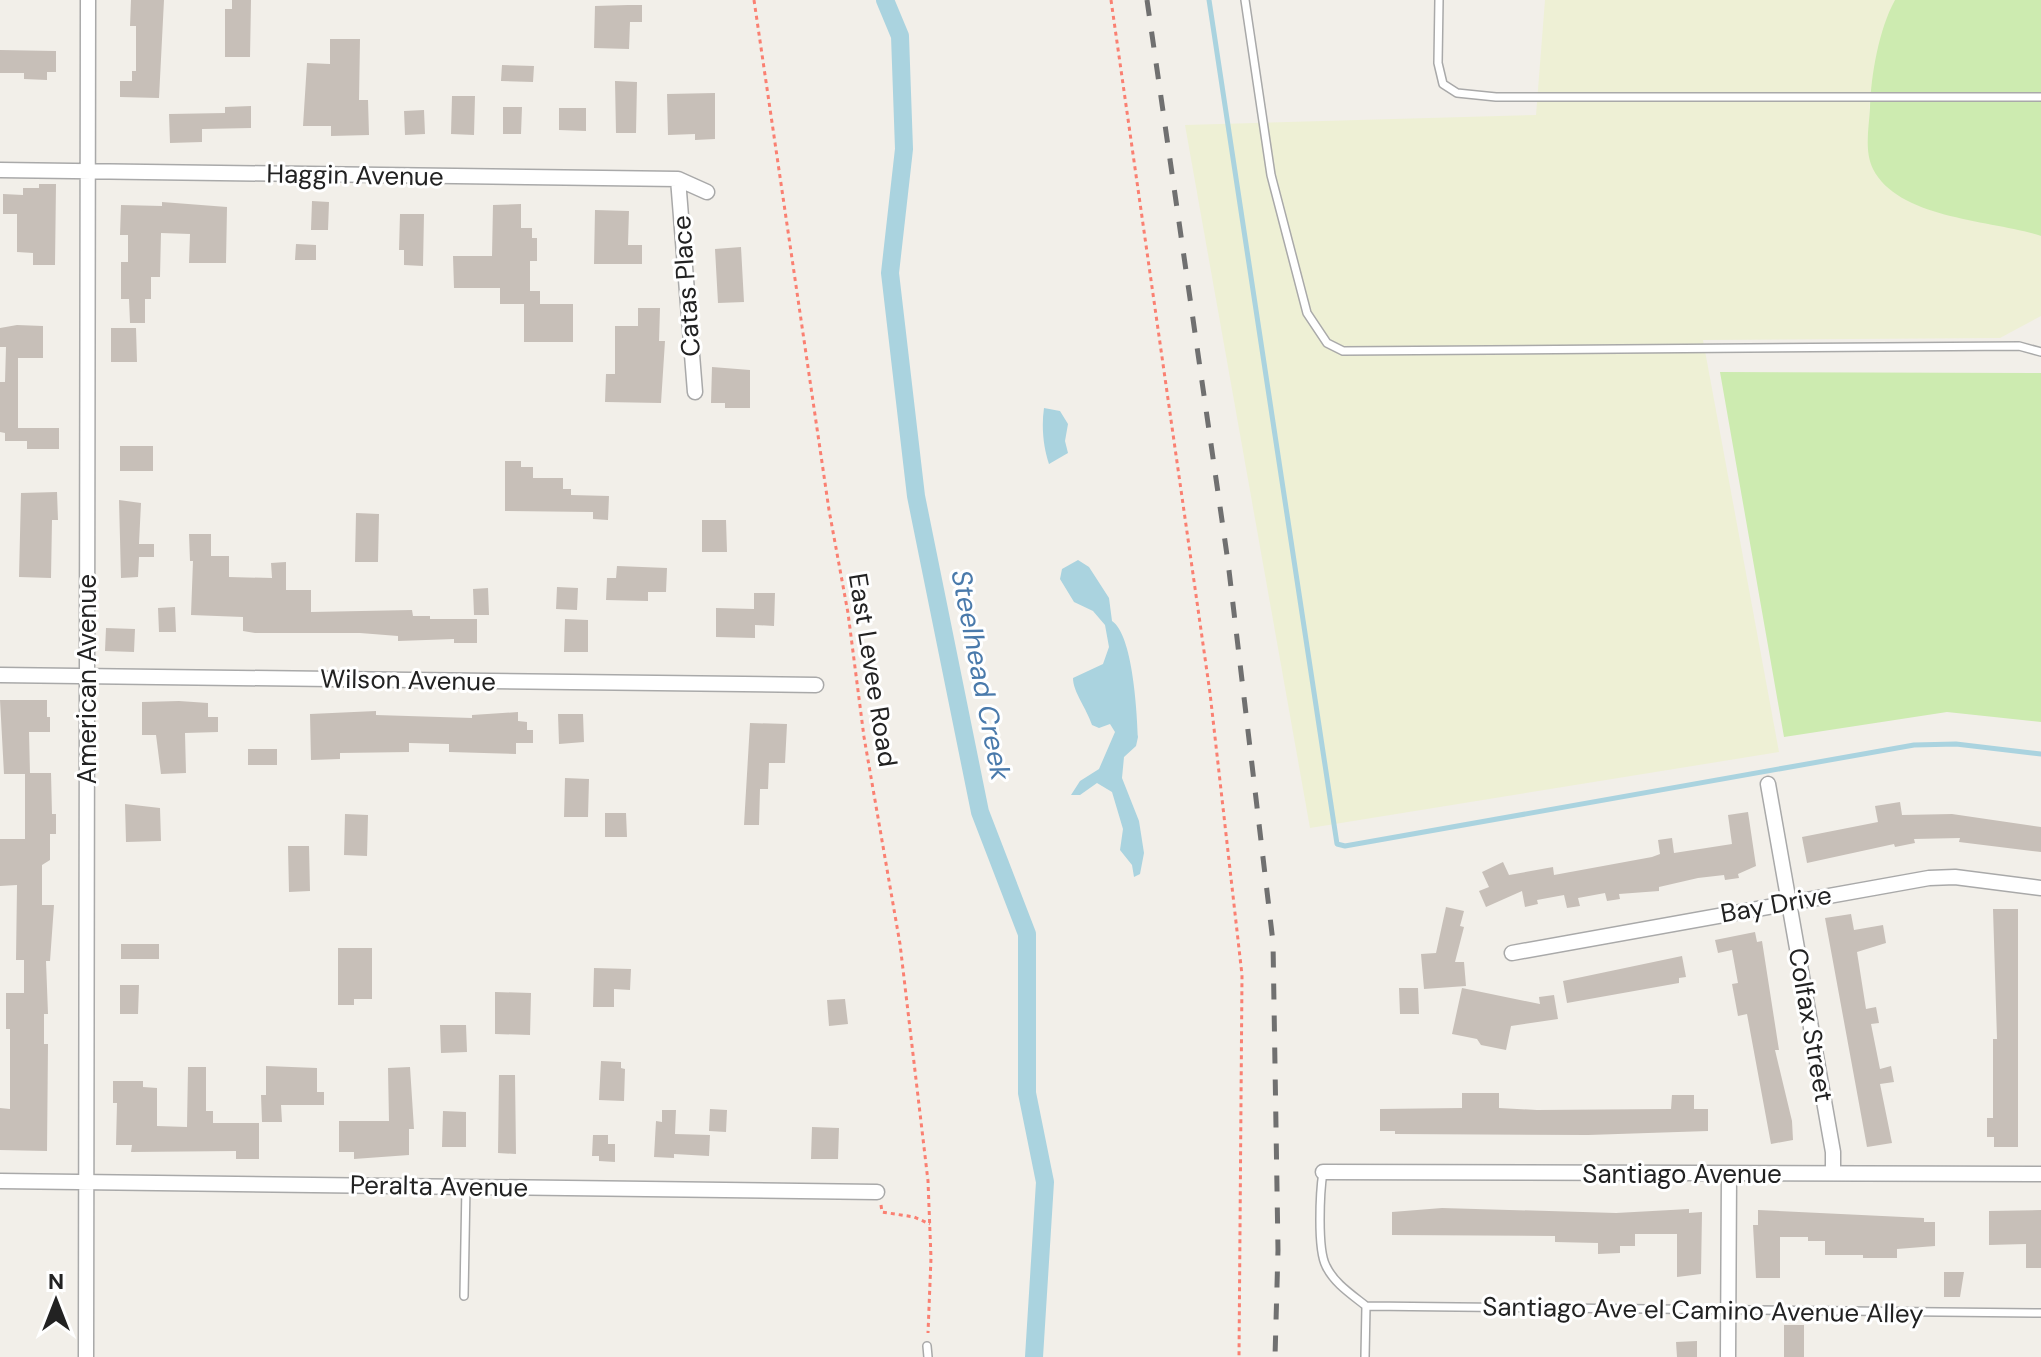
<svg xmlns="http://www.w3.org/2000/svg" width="2041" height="1357" font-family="'DM Sans',sans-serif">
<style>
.farmland{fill:#eef0d5}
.grass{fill:#cdebb0}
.water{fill:#aad3df}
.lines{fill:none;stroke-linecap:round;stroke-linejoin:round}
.stream{stroke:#aad3df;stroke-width:5}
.canal{stroke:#aad3df;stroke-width:18}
.building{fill:#c7bfb8}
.lane-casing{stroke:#a9a9a9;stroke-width:10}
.street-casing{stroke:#a9a9a9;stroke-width:17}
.path{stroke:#fa8072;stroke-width:3;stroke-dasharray:4 4;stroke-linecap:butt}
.lane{stroke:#fff;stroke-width:7}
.street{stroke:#fff;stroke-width:14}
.rail{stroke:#707070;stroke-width:5;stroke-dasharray:16 16;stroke-linecap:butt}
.labels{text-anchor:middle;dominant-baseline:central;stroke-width:6;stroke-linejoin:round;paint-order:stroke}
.street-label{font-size:26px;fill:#222;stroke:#fff}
.water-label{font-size:28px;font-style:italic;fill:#4a7aab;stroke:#fff}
</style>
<rect width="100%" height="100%" fill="#f2efe9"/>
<path class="farmland" d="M1545 0H1895L1870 95 1869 156 2041 236V316L2000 338 1703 340 1779 752 1310 828 1185 125 1536 115Z"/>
<path class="grass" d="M1895 0H2041V236C1994 220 1899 220 1873 169 1864 151 1869 127 1870 108 1871 75 1879 29 1895 0Z
M1720 372 2041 373V722L1947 712 1784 737Z"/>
<path class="water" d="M1044 408 1060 411 1068 424 1065 441 1068 453 1049 464C1044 449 1041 429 1044 408Z
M1078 560 1089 567 1109 598 1112 621C1133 635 1137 712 1138 737L1136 746 1124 757 1122 778 1139 821 1144 853 1140 874 1134 877 1132 865 1120 850 1123 829 1112 792 1097 783 1080 795H1071L1080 781 1099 769 1115 732 1110 724 1099 728 1092 725C1087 709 1073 692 1073 678L1103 664 1109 647 1105 625 1093 611 1074 602 1060 579 1062 569Z"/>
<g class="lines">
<path class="stream" d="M1209 0 1337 844 1345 846 1914 745 1956 744 2041 754"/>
<path class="canal" d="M885 0 900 36 904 149 890 273 916 496 980 812 1027 934V1093L1045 1182 1034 1357"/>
</g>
<path class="building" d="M131 0H164L159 98 120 97V81H132V71H136V26H130Z
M232 0H251L250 57H225V9H232Z
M628 5H642V22H630L629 49 594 48 595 6Z
M330 39H360L359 100H368L369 135 331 136V126H303L307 63 330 64Z
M0 50 56 51V72H47V80L24 79V73H0Z
M502 65 534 66 533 82 501 81Z
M615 81 637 82 636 133H616Z
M715 93V139L695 140V134L668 135 667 94Z
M452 96H475L474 135 451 134Z
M251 106V128L202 129V142L170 143 169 114 225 113V107Z
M503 107H522L521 134H503Z
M559 108H586V131L559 130Z
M424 110 425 134 405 135 404 111Z
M39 184H56L55 265H33V253L17 252V214H3V194L23 195V188H39Z
M312 201 329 202 328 230H311Z
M162 202 227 207 226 263H189L190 234 161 233 160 277H151V299H145V323H130L129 299H121V262H128V235H120L121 205 162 206Z
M521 204V228H532V238H537V261H530V291H540V304H573V342H524V304H500V288H454L453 256H492L493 205Z
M595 210 629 211 628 245H642V264H594Z
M400 214H424L423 266 404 265V250H399Z
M296 244 316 245V260H295Z
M741 247 744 302 718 303 715 249Z
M638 308H660L659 341H665L661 403 605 402 606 374H615V326H638Z
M17 325 43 326V358H18V428H59V449H27V441H5V433L0 432V382H5L6 347H0V328Z
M111 328H136L137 362H111Z
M712 367 750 370V408H725V403H711Z
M120 446H153V471H120Z
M505 461H521V467H533V478H563V489H571V495L609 496 608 520 593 519V512L505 511Z
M57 492 58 520H52L51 578 19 577 21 493Z
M119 500 141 503 139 544H154V557H139L138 577 121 578Z
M356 513 379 514 378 562H355Z
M702 520H726L727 552H702Z
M189 534H211V556H229V577L272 578 271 563 286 562V590H311V612L412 610 413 616H430V619H477V643H454V639L398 641V636L360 633H255L243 631V617L191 615 193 561H190Z
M617 566 667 568 666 592H648V601L606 600 607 578H616Z
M557 587 578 588 577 610 556 609Z
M488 588 489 615H474L473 589Z
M754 593H775L774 626 755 625V638L716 637V608L754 609Z
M175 607 176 632H159L158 608Z
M565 619 588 620V652H564Z
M106 628 135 629 134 652 105 651Z
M0 700H47V717H50V732H29L30 773H51L52 814H56V834H50V860L42 865V905H54L50 961H46L48 1014H44V1044H48L47 1151 0 1150V1108L10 1109V1029H6V993H24V960H16L17 885 0 886V839H25V774H4Z
M179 701 208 703V717H218V732L185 733 186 773 161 774 156 735H142V702Z
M376 711V715L472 718V715L518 712V721L527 722V730H533V743H516V754L449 752V744L409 743V752L340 753V759L311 760 310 714Z
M558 714H583L584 742 559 744Z
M750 723 787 724 785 763H769L768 789H760L759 825H744Z
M248 749H277V765H248Z
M565 778 589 779 588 817H564Z
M1900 802 1902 815 1952 814 2041 827V852L1959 842 1960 838 1914 839 1915 843 1895 847 1894 844 1807 863 1802 837 1878 822 1875 806Z
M125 804 160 808 161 841 126 842Z
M1748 812 1756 866 1738 874 1739 878 1725 880 1724 875 1698 878 1659 887V891L1619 894 1620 899 1607 901 1605 893 1578 898 1580 906 1567 908 1564 895 1537 900 1538 904 1525 907 1522 891 1486 907 1479 891 1489 887 1482 872 1503 862 1509 875 1553 867 1554 875 1652 857 1660 854 1658 840 1672 838 1674 853 1732 844 1728 815Z
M605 813H626L627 837H605Z
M345 814 368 815 367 856 344 855Z
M288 846H309L310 891 289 892Z
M1446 907 1464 911 1460 926 1464 927 1455 962H1464L1466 986 1424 989 1421 954 1436 953Z
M1993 909H2018V1147H1994V1137H1987V1118H1993V1039H1997Z
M1851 914 1854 930 1883 925 1886 943 1857 952 1866 1009 1876 1007 1879 1023 1871 1024 1880 1069 1891 1066 1894 1082 1880 1084 1892 1143 1867 1147 1825 918Z
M1755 932 1757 942 1762 941 1779 1050H1775L1792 1121 1793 1140 1771 1144 1747 1014 1738 1016 1732 984 1738 983 1732 950 1718 953 1715 940Z
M121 944H159V959H121Z
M338 948H372V999H354V1005H338Z
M1682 956 1686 977 1679 978V983L1567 1003 1563 981Z
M594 968 631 969 630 990 614 989V1007H593Z
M120 985H139L138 1014H120Z
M1399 988H1418L1419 1014H1400Z
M1462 988 1540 1004 1539 997 1554 995 1558 1019 1511 1026 1506 1050 1481 1045 1477 1039 1452 1034Z
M495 992 531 993 530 1035 495 1034Z
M845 999 848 1024 829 1026 827 1000Z
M440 1025H466L467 1052 441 1053Z
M601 1061 621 1062V1068L625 1069 624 1101 599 1100Z
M266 1066 317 1068V1092H324V1105H281L282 1122H262L261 1095H266Z
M188 1067H206V1111H213V1123H259V1159H236V1151L131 1152 132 1145H116L117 1103H113V1081H143V1087L157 1088V1126L187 1127Z
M410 1067 414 1129H409V1155L354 1159V1152H339V1121H389L388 1068Z
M499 1075H515L516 1154 498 1153Z
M1462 1093H1499V1108L1537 1110 1671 1109 1672 1095H1694V1109H1708V1131L1588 1135 1395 1134V1131H1380V1109L1462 1108Z
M710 1109 727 1110 726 1132 709 1131Z
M662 1110H676L675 1134 710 1135 709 1156 674 1154V1158L654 1157 656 1121 662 1122Z
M443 1111 466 1112V1147H442Z
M812 1127 839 1128 838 1159H811Z
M593 1135H608V1144H615V1162L599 1161V1156H592Z
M1442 1208 1616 1213 1689 1209V1213L1702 1212 1701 1274 1677 1277V1234H1635V1246H1620V1253L1598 1254V1243L1555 1242V1236L1392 1235V1212Z
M1758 1210 1924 1218V1222H1935V1246L1897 1249V1258H1863V1255H1825V1241H1808V1237H1780V1278H1756L1753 1225H1758Z
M2041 1210V1268H2026V1244L1989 1245V1211Z
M1944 1272H1964L1960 1297H1944Z
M1784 1325H1804V1357H1784Z
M1697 1341V1357H1677L1676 1342Z"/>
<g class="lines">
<defs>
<path id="lane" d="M1245 0 1271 175 1307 313 1327 343 1343 351 2019 346 2041 352
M1439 0 1438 63 1443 84 1457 93 1496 97H2041
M1323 1172C1320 1191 1317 1249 1326 1266 1334 1283 1351 1294 1366 1306L1365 1357
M464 1296 466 1186
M1366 1306 2041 1313
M927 1346 928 1357"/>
<path id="street" d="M0 170 678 179 707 192
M678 179 695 392
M0 675 816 685
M1768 784 1833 1152V1172
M1512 953 1929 878 1955 877 2041 888
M1323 1172 2041 1174
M0 1181 877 1192
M86 1357 88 0
M1728 1357 1729 1175"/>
</defs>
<use href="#lane" class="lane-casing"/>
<use href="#street" class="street-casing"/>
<path class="path" d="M754 0 829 510 848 613 864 737 900 944 928 1181 931 1258 928 1333
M1111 0 1210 693 1242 975 1239 1357
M881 1205 882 1212 914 1217 930 1224"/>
<use href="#lane" class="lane"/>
<use href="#street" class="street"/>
<path class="rail" d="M1147 0 1228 562 1273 942 1278 1250 1275 1357"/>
</g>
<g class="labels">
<g class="street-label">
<text transform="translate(355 175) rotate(1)">Haggin Avenue</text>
<text transform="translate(686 286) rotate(-94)">Catas Place</text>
<text transform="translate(873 670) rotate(81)">East Levee Road</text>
<text transform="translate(87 679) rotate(-90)">American Avenue</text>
<text transform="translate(408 680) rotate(1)">Wilson Avenue</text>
<text transform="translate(1776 904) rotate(-10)">Bay Drive</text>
<text transform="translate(1811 1025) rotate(80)">Colfax Street</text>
<text x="1682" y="1174">Santiago Avenue</text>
<text transform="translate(439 1186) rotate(1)">Peralta Avenue</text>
<text transform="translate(1703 1310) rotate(1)">Santiago Ave el Camino Avenue Alley</text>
</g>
<g class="water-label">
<text transform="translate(981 675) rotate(79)">Steelhead Creek</text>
</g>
</g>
<g transform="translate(56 1301)" stroke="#ffffff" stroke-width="6" paint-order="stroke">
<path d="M0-6L14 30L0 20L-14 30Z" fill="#222222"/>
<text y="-12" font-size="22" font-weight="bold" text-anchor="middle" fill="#222222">N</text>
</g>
</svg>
